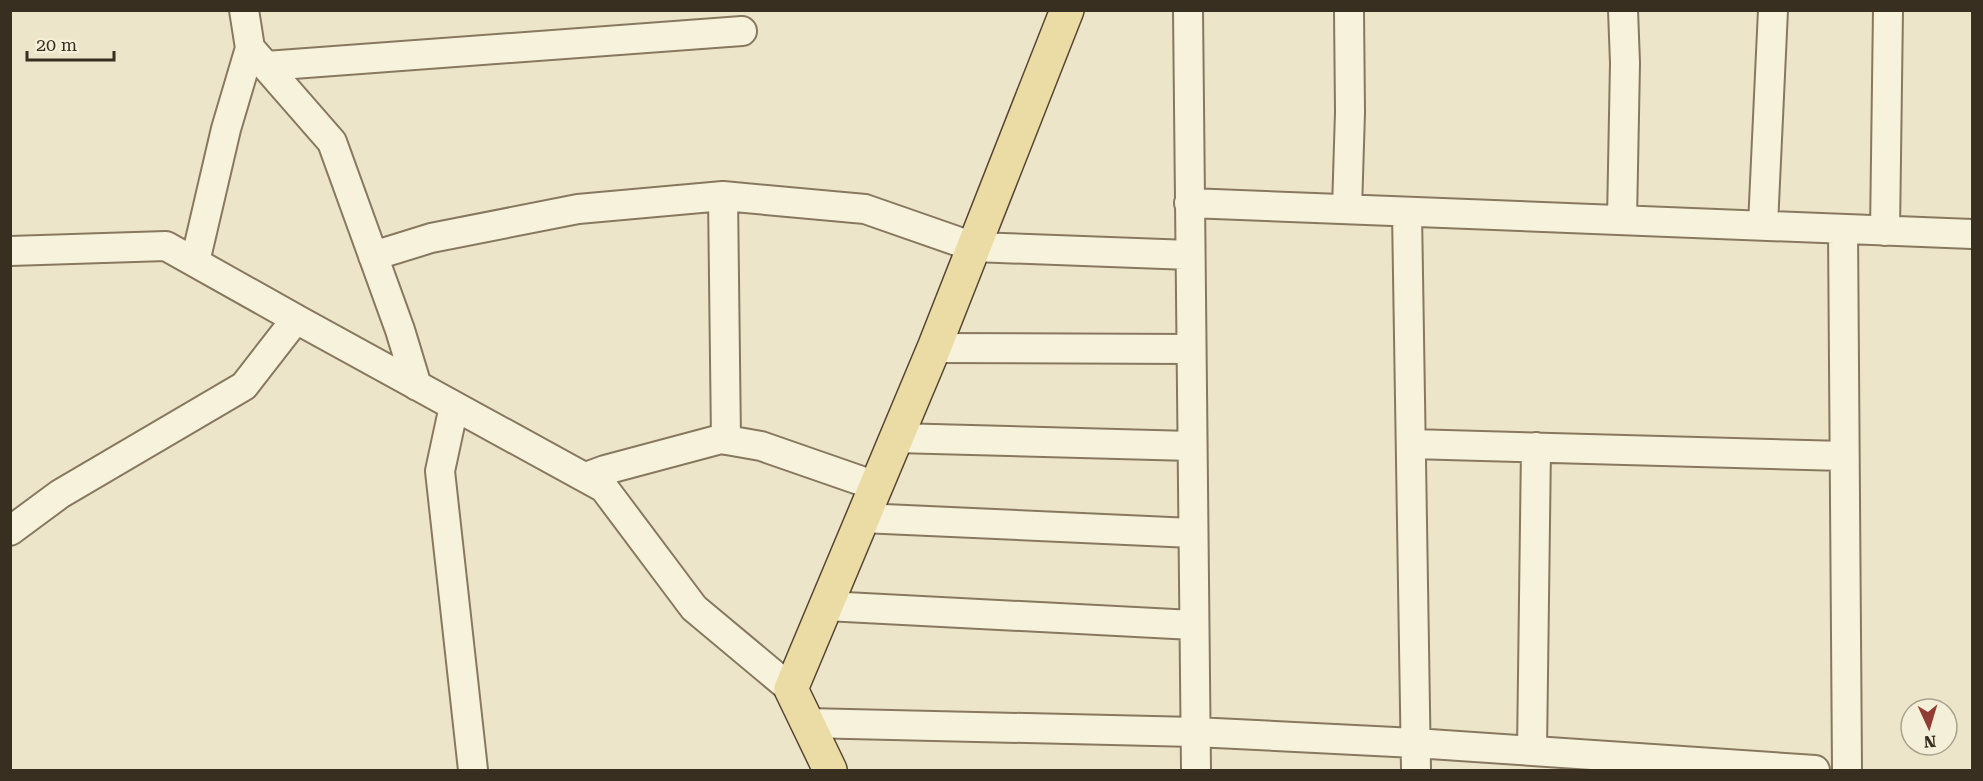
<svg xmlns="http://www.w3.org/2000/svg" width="1983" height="781" font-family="'Roboto Serif',serif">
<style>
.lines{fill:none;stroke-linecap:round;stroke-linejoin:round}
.minor-casing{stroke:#87785f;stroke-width:32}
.major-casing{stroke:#554633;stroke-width:36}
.minor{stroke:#f7f2dc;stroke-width:28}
.major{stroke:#ebdca5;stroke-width:33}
</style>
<rect width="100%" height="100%" fill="#ece5c9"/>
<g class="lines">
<defs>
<path id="minor" d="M1188 10 1196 770
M250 48 332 142 400 330 417 386
M266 66 742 31
M723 196 726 440
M1189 203 1972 234
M1347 209 1350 112 1349 10
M1407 212 1416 770
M1622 220 1625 63 1623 10
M1763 225 1773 10
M1843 229 1847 770
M1885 231 1888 10
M10 251 166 246 296 319
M373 256 431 238 578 209 723 196 865 209 974 247 1190 255
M195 262 226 129 250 48 244 10
M934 348 1191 349
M454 406 440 471 473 770
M896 438 1191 446
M1411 444 1844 456
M586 477 605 470 721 439 761 446 876 486
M862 518 1192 533
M10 531 60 494 244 386 296 319 604 488 694 608 791 689
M826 606 1193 625
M807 723 1195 732 1415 743 1815 770
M1532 751 1536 447"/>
<path id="major" d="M830 770 791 689 934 348 1067 10"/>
</defs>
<use href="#minor" class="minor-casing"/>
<use href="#major" class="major-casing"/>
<use href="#minor" class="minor"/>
<use href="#major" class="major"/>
</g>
<rect width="1983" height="781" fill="none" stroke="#392f21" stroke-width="24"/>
<g transform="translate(1929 727) rotate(176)"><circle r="28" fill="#f4efd8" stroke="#a9a28f" stroke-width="1.5"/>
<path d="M0-4.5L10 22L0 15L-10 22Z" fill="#913d34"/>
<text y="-9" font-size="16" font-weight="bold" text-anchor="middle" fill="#392f21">N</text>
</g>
<path d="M27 51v9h87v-9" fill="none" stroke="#392f21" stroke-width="3"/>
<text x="36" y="51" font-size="18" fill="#392f21" stroke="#f4efd8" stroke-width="4.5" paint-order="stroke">20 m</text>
</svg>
